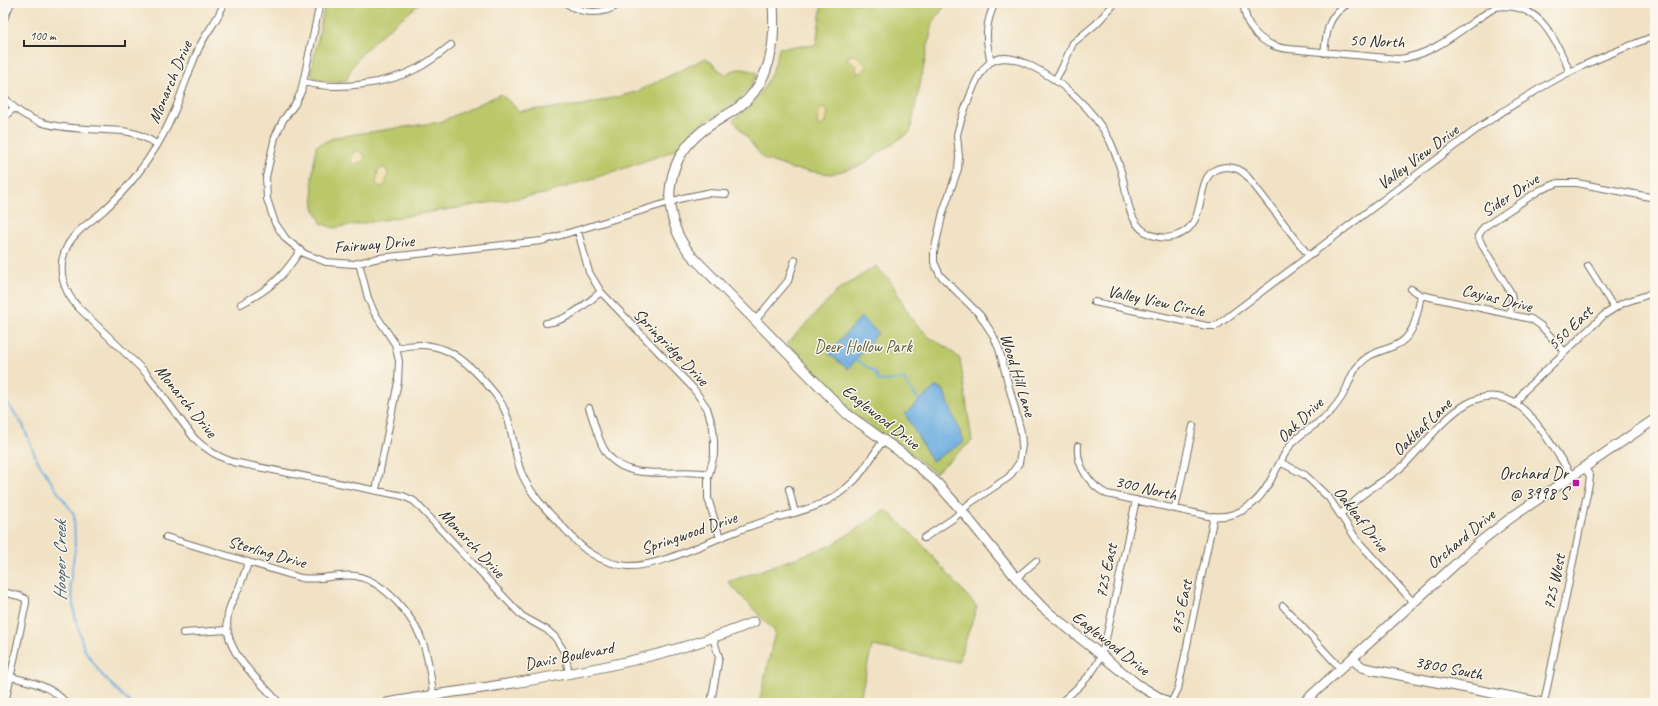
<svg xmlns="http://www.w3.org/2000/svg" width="1658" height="706" font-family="Caveat,sans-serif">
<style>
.green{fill:#bbc86a;stroke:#737a4a}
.sand{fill:#eeda9e;stroke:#8c8264}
.water{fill:#6dade0;stroke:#4c6c86}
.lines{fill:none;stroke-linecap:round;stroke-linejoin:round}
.stream{stroke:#6dade0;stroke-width:2}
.street-casing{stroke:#706b61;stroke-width:8}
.secondary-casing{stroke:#706b61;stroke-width:11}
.street{stroke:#fff;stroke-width:6}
.secondary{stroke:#fff;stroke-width:9}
.poi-dot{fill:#b5179e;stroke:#fbf7ec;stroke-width:1.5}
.labels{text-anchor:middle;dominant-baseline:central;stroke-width:3;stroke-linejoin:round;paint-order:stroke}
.street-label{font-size:17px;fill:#2b2b2b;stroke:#fbf7ec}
.park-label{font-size:17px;fill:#565a3e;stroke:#fbf7ec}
.poi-label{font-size:17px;fill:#2b2b2b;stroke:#fbf7ec;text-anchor:end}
.water-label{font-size:18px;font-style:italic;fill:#42586a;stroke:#fbf7ec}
</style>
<rect width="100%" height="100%" fill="#fbf7ec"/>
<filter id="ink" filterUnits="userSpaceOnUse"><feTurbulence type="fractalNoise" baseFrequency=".025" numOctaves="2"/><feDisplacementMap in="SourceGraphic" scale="8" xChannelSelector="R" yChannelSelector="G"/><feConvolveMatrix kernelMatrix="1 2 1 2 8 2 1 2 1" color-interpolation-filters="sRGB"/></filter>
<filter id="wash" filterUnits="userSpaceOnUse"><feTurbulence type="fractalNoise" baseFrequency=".012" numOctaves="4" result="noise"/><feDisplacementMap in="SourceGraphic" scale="16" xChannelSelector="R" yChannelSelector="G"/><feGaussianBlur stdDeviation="0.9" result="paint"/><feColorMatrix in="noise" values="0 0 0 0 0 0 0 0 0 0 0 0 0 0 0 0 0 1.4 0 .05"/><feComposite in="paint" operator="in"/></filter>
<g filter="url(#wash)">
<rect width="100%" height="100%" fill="#f1e2c5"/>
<path class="green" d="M325 3H421C400 20 351 54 347 80 336 82 314 86 311 72Z
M822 3H947L933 22 910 132 860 166 831 174 793 169 764 159 733 120C758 102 773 78 779 48L816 45Z
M706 58 725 75C737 66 745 69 758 73L750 87 737 102 701 124 689 134 678 149 628 167 544 194 333 228 321 223 314 207 312 178 316 146 335 137 440 122 501 94 519 111 584 105 636 92Z
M876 266 890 280 911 318 929 337 949 349 960 359 972 441 935 473 911 453 886 437 850 411 822 384 787 344 836 292Z
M886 510 919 541 977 607 958 662 872 646 859 703H759L775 632 728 582 832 545Z"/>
<path class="sand" d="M852 55H856L865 63 866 68 862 73H857L855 65 848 61V56Z
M821 108 826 109 828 113 825 123 821 126 818 125 817 120Z
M355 150 363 153 365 158 362 161 354 165 351 161 354 152Z
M382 168 386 169 388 173 385 185 382 187 378 186 376 183 378 170Z"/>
<path class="water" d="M861 317 878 333 848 369 828 353Z
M935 387 943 389 964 442 932 461 905 414Z"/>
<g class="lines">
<path class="stream" d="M854 358 876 373 878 380 881 381 905 379 908 387 921 402
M3 397 23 425 36 458 55 488 74 514 75 549 70 582 75 617 84 649 102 675 130 703"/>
</g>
</g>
<g filter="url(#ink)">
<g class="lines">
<defs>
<path id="street" d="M224 3C218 21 205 33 198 50 189 70 183 90 175 110 165 134 151 157 135 177 125 190 114 201 102 212 88 224 72 233 65 251 57 271 64 292 78 307L146 373 194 438C206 450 218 457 233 462L403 496 414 501 522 616 547 630 555 637 565 653 569 673
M320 3 301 92 295 104 283 120 275 137 266 177 267 199 275 223 286 239 305 254 326 262 354 264 379 258 542 241 683 198 707 193 726 194
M566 3C583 15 604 15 621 3
M1244 3C1244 29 1264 47 1289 49L1398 59C1435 56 1465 25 1496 7 1541 0 1555 41 1570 72
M3 21 11 3
M1324 53C1327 30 1327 16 1349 3
M991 62C985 40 985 23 995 3
M1055 80 1062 68 1073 43 1096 24 1115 3
M304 82C337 91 388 84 418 68 430 62 441 53 451 45
M3 95C27 129 67 128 105 130 114 131 124 130 133 133 141 135 150 140 157 144
M3 118 14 108
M578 231 589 272 601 292 693 388 707 408 713 428 714 442V455L708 478V498L720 538
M359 263 368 298 374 312 395 344 399 361 398 382 376 490
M1588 266 1614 308
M1411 289 1421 295 1531 319 1540 325 1565 352
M1094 302 1207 326H1216L1481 126C1510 107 1539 87 1570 72 1598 58 1626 47 1655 36
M241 304C270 289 282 278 300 251
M1510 314 1512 300 1511 293 1482 245 1478 236 1484 227 1540 190 1558 183H1577L1655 198
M755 321 788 281 795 260
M546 323C568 321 584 305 601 292
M397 348C436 338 459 353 484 381 493 391 501 400 506 413 513 432 514 453 521 472 530 494 547 511 564 528 572 537 581 548 592 554 603 561 615 565 628 566 658 567 703 544 732 533 745 528 758 523 772 519 805 510 829 506 855 480 866 468 873 454 883 441
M1516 404 1524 391 1604 315 1623 303 1647 295 1655 291
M589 408C594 421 597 437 604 449 625 486 675 467 709 474
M1078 446C1076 465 1090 486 1107 494L1208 516C1224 518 1238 515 1251 505 1269 491 1276 466 1289 447 1300 431 1320 425 1332 410 1338 403 1343 396 1347 387 1350 380 1352 372 1358 366 1368 353 1380 352 1394 346 1415 338 1417 314 1421 295
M1280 462 1305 475 1329 498 1357 540 1413 602
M789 489 795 513
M1175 509 1193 426
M1340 514C1349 508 1356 499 1365 493 1378 483 1393 476 1405 464 1433 437 1472 372 1519 406 1537 418 1559 457 1572 476
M166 537 301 578C320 581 338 573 356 576 386 582 415 618 424 646 429 661 431 678 433 694
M924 538 954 518 970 503 1009 477 1019 463 1022 445 1021 432 999 349 993 335 980 315 940 275 934 262V252L943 212 958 169 959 157 957 135 959 127C962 117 966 106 970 96 981 66 993 48 1027 64 1061 80 1092 107 1110 141 1115 152 1119 164 1122 175 1128 197 1127 225 1151 235 1160 238 1170 239 1178 235 1213 222 1189 169 1226 167 1235 167 1242 170 1247 176L1309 256
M248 562C246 570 243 578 240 585 237 594 231 601 229 610 218 649 257 677 279 703
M1016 578 1036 561
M3 592 19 596 26 599V603L5 703
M1283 606 1341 669
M183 633 227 630
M11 677C31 682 52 686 66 703
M711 703 719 657 713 638
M1060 703C1073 692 1090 678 1098 662 1102 655 1104 647 1106 639L1136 500
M1171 703 1178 689 1214 516
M1544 703 1589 484 1590 476 1584 467"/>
<path id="secondary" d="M773 3C775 35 774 65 754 92 739 112 719 117 701 132 661 164 661 219 692 256L847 414 910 459 937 483 962 511 1026 590 1043 608 1137 684 1168 703
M1352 659 1362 667 1369 669 1543 703
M387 703C427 695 467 691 507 684 590 671 675 655 754 622
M1303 703 1481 541 1512 517 1655 419"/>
</defs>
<use href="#street" class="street-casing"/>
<use href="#secondary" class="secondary-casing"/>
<use href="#street" class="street"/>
<use href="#secondary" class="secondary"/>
</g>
</g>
<rect class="poi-dot" x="1572" y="479" width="8" height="8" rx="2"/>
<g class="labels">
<g class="street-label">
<text transform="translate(1377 41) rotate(2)">50 North</text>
<text transform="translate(170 82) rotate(-67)">Monarch Drive</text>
<text transform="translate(1418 157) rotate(-37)">Valley View Drive</text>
<text transform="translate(1510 195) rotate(-33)">Sider Drive</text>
<text transform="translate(374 244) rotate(-5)">Fairway Drive</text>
<text transform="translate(1497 298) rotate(14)">Cayias Drive</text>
<text transform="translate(1156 301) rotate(12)">Valley View Circle</text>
<text transform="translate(1570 328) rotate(-44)">550 East</text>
<text transform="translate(671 347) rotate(46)">Springridge Drive</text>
<text transform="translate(1018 375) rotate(73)">Wood Hill Lane</text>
<text transform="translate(186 401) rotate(51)">Monarch Drive</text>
<text transform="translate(881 417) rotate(38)">Eaglewood Drive</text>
<text transform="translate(1300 420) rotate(-44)">Oak Drive</text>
<text transform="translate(1422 427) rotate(-44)">Oakleaf Lane</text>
<text transform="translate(1146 488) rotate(13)">300 North</text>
<text transform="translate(1361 519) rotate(52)">Oakleaf Drive</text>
<text transform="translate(689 533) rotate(-19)">Springwood Drive</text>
<text transform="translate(1461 539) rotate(-40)">Orchard Drive</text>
<text transform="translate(472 543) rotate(47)">Monarch Drive</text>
<text transform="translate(267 552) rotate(16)">Sterling Drive</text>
<text transform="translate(1106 571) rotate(-78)">725 East</text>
<text transform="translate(1554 582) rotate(-78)">725 West</text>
<text transform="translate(1181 607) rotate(-78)">675 East</text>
<text transform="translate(1111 643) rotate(38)">Eaglewood Drive</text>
<text transform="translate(569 656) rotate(-11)">Davis Boulevard</text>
<text transform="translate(1449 668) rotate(11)">3800 South</text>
</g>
<g class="park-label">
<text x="863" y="346">Deer Hollow Park</text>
</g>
<g class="poi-label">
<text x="1568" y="473">Orchard Dr<tspan x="1568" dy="20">@ 3998 S</tspan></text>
</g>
<g class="water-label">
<text transform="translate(60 561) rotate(-90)">Hooper Creek</text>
</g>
</g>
<rect width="1658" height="706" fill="none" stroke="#fbf7ec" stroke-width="16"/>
<path d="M24 40v6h101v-6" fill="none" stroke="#2b2b2b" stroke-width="2"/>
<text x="30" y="40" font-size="12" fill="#2b2b2b" stroke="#fbf7ec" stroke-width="3" paint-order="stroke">100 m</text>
</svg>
